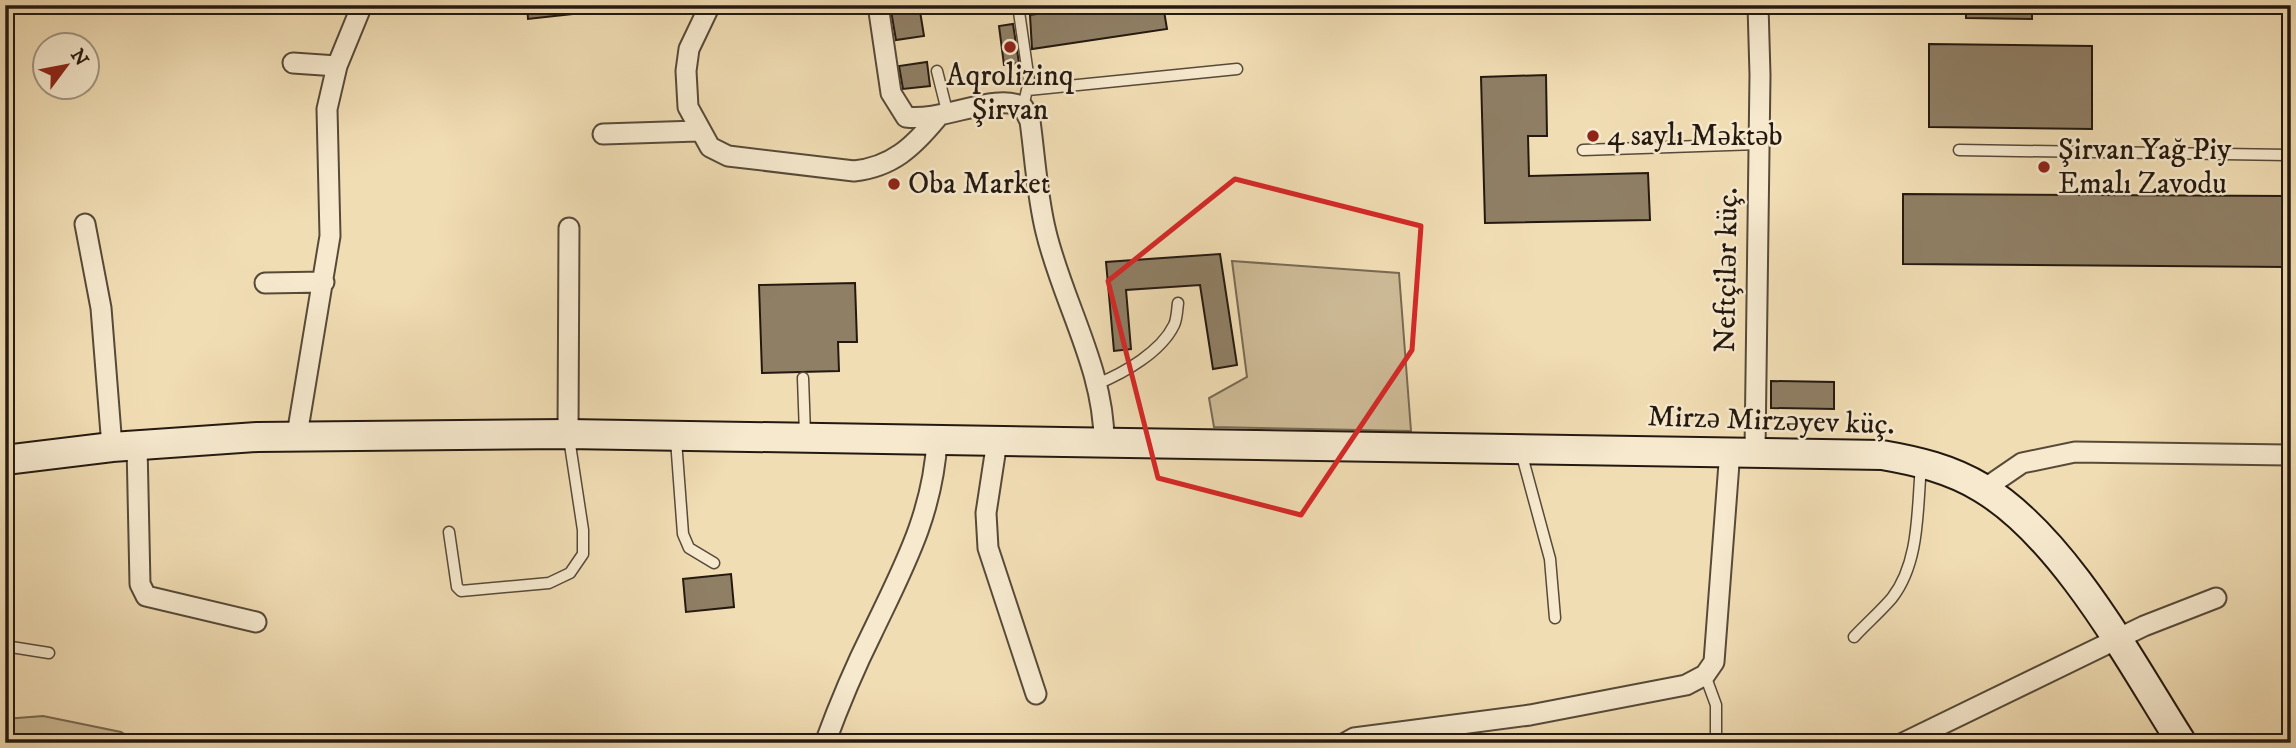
<svg xmlns="http://www.w3.org/2000/svg" width="2296" height="748" font-family="'IM FELL DW Pica',serif">
<style>
.green{fill:#cebc98;stroke:#796a54;stroke-width:2}
.building{fill:#8f7f65;stroke:#241910;stroke-width:2}
.lines{fill:none;stroke-linecap:round;stroke-linejoin:round}
.lane-casing{stroke:#574a39;stroke-width:13}
.street-casing{stroke:#574a39;stroke-width:23}
.secondary-casing{stroke:#241910;stroke-width:32}
.lane{stroke:#f6e9ce;stroke-width:10}
.street{stroke:#f6e9ce;stroke-width:19}
.secondary{stroke:#f6e9ce;stroke-width:28}
.marked{fill:none;stroke:#d62828;stroke-width:5;stroke-linejoin:round}
.poi-dot{fill:#8f2418;stroke:#f6e9ce;stroke-width:2.5}
.labels{text-anchor:middle;dominant-baseline:central;stroke-width:5;stroke-linejoin:round;paint-order:stroke}
.poi-label{font-size:30px;fill:#241910;stroke:#f6e9ce;text-anchor:start}
.street-label{font-size:30px;fill:#241910;stroke:#f6e9ce}
</style>
<rect width="100%" height="100%" fill="#f1ddb4"/>
<filter id="stains"><feTurbulence type="fractalNoise" baseFrequency=".00286" numOctaves="4"/><feColorMatrix values="0 0 0 0 .2 0 0 0 0 .09 0 0 0 0 .02 0 0 0 .5 -.17"/></filter>
<radialGradient id="worn" r=".72"><stop offset=".6" stop-color="#630" stop-opacity="0"/><stop offset="1" stop-color="#630" stop-opacity=".3"/></radialGradient>
<path class="green" d="M1232 261 1399 273 1411 431 1214 427 1209 398 1247 377Z
M43 716 121 732 139 743H5V719Z"/>
<path class="building" d="M527 5H571L572 14 528 19Z
M890 5H919L924 36 896 40Z
M1097 5H1163L1167 29 1032 49 1030 15Z
M1966 5H2032V19L1966 18Z
M1013 24 1019 63 1004 65 999 26Z
M1929 44 2092 46V129L1929 127Z
M927 62 930 86 903 89 899 66Z
M1546 75 1547 136H1528L1529 176 1648 173 1650 220 1485 223 1481 77Z
M1903 194 2291 196V267L1903 264Z
M1220 254 1237 365 1213 369 1200 285 1126 290 1131 349 1114 351 1106 262Z
M855 283 857 342H838L839 371 762 373 759 285Z
M1771 381 1834 382V409L1771 408Z
M731 574 734 607 686 612 683 579Z"/>
<g class="lines">
<defs>
<path id="lane" d="M1018 5 1029 81 1023 107
M937 71 948 115
M1028 90 1237 69
M1583 150 1758 144
M1959 150 2291 155
M803 378 805 434
M1097 384C1124 373 1161 352 1174 325 1177 319 1177 310 1178 303
M676 440 683 534 689 548 714 563
M1521 452 1550 559 1555 618
M449 532 457 587 461 591 549 583 570 573 583 554V530L569 438
M1854 637C1866 624 1880 612 1892 598 1920 562 1917 509 1921 466
M5 646 49 653
M1705 675 1716 705V743"/>
<path id="street" d="M710 5 689 49 686 71 688 107 710 147 728 156 854 171C892 167 913 147 937 118
M878 5 891 93 906 117C943 122 996 92 1023 107L1030 121C1035 157 1037 196 1046 232 1063 303 1105 370 1104 444
M293 63 337 66
M603 134 698 131
M85 224 101 308 112 447
M265 283 324 282
M568 434 569 228
M297 435 330 236 327 109 337 66 362 5
M997 441 986 513 988 548 1036 694
M137 445 140 584 146 596 256 622
M1755 451 1760 75 1758 5
M1984 489 2022 463 2075 452 2291 455
M825 743C839 705 854 669 872 633 903 568 933 514 937 440
M1345 743 1354 738 1530 715 1686 685 1705 675 1714 662 1730 450
M1903 743 2144 626 2216 598"/>
<path id="secondary" d="M5 460 112 447 257 437 568 434 1882 455C1917 461 1951 469 1982 488 2065 538 2131 663 2182 743"/>
</defs>
<use href="#lane" class="lane-casing"/>
<use href="#street" class="street-casing"/>
<use href="#secondary" class="secondary-casing"/>
<use href="#lane" class="lane"/>
<use href="#street" class="street"/>
<use href="#secondary" class="secondary"/>
</g>
<path class="marked" d="M1235 179 1421 226 1412 350 1301 515 1158 478 1108 281Z"/>
<g class="poi-dot">
<circle cx="1010" cy="47" r="7"/>
<circle cx="1593" cy="136" r="7"/>
<circle cx="2044" cy="167" r="7"/>
<circle cx="894" cy="184" r="7"/>
</g>
<g class="labels">
<g class="poi-label">
<text x="1010" y="76" text-anchor="middle">Aqrolizinq<tspan x="1010" dy="34">Şirvan</tspan></text>
<text x="1607" y="136">4 saylı Məktəb</text>
<text x="2058" y="150">Şirvan Yağ Piy<tspan x="2058" dy="34">Emalı Zavodu</tspan></text>
<text x="908" y="184">Oba Market</text>
</g>
<g class="street-label">
<text transform="translate(1727 270) rotate(-89)">Neftçilər küç.</text>
<text transform="translate(1771 421) rotate(2)">Mirzə Mirzəyev küç.</text>
</g>
</g>
<rect width="2296" height="748" fill="none" stroke="#f1ddb4" stroke-width="28"/>
<rect x="7" y="7" width="2282" height="734" fill="none" stroke="#241910" stroke-width="3.5"/>
<rect x="14" y="14" width="2268" height="720" fill="none" stroke="#241910" stroke-width="2"/>
<g transform="translate(66 66) rotate(58)"><circle r="33" fill="#f6e9ce" stroke="#a29682" stroke-width="2"/>
<path d="M0-5L12 26L0 18L-12 26Z" fill="#8f2418"/>
<text y="-10" font-size="19" font-weight="bold" text-anchor="middle" fill="#241910">N</text>
</g>
<rect width="100%" height="100%" filter="url(#stains)"/>
<rect width="100%" height="100%" fill="url(#worn)"/>
</svg>
